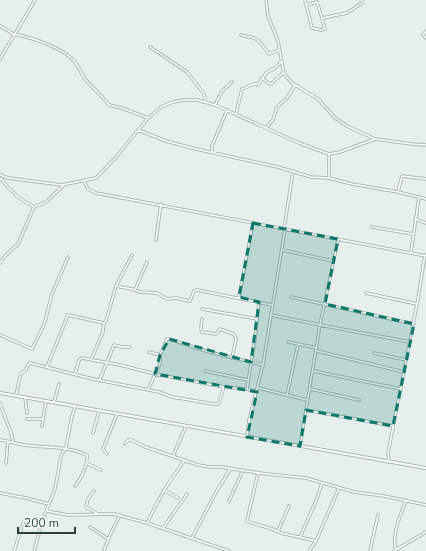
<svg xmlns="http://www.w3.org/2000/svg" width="426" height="551" font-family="'Nunito Sans',sans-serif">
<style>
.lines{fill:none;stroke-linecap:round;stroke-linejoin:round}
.minor-casing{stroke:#a8b8b2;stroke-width:3.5}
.tertiary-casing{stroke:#a8b8b2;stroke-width:4}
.minor{stroke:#fff;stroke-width:1.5}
.tertiary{stroke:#fff;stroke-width:2}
.marked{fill:#0f766e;fill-opacity:0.2;stroke:#0f766e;stroke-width:3;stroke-dasharray:8 5;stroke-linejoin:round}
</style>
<rect width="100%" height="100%" fill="#e6efeb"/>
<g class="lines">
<defs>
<path id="minor" d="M266 0 268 16 278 41 284 74 292 83 318 99 335 118 347 126 375 139 412 144 426 145
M305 0 312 28 321 30 325 29 322 18 347 13 362 3 361 0
M306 5 317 2 322 18
M0 26 12 33 13 35
M426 31 423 35 426 38
M14 34C33 38 62 47 75 62 79 68 82 75 86 80 94 89 102 96 109 105L122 108 148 118
M241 35 254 38 259 41 269 54 279 50
M150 47 187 72 204 94 206 102
M0 59 35 0
M262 78 268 83 271 84 284 72
M215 105 222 91 232 82
M236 114 242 89 254 84H259L266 73 275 68 281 62
M266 128 273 120 277 107 287 98 295 85
M138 130 166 141 196 149 278 167 311 177 329 178
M212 152V146L227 110
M329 154V178L352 184 398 192 402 176 426 179
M0 175 8 178 62 185 96 178 117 156 148 118 163 106 173 102 184 100H197L215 105 299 143 329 154 340 152 375 139
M0 178C10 191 20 200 34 207L18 244 6 255 0 263
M84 181 88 189 96 193 426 256
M398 192 426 199
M34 207 46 202 64 185
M415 219 426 223
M372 227 413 234
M284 229 293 171
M156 240 161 204
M338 240 320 325 410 342
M282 250 333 261
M411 252 419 197
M116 286 132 289 140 292 157 293 167 299 176 298 190 301 194 291 197 290 272 305
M135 290 147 262
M366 293 417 304
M239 297 253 223
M291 297 414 324
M202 309 257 319
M271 315 320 325 306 410
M202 319 201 328 202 332 216 334 220 329 234 334 236 339 232 358
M0 335 32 349 44 325 52 294 68 257
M288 342 317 348
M317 351 404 372
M374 353 406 360
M160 355 167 339H169L209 352 263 365
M91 360 103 332 104 323
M47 367 68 315 104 323 106 321 116 286 132 255
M205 371 248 380
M313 371 401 389
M75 374 79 360 82 358 120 365 155 374 160 363V355L149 352
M100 379 114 345 122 347H130
M258 388 307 400
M247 389 255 339 259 302
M310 389 359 400
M148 390 155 374 224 387
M16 395 21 373 26 370 28 365 30 363 93 379 159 392 172 397 214 404H218L219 403 224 387 247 389 257 392
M287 395 298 344
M25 397 27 413
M54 402 59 384
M0 403 11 433 13 441
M27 419H43
M42 426 46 401
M93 433 99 411
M247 437 249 420 263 365 285 229
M0 440C9 441 16 444 25 445 45 448 68 446 87 455 88 464 81 479 75 486
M125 444 128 440H132L143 446 198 465 210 467H221L266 474 306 478 354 492 384 496 426 505
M300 446 306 410 393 426
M107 454 103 449 117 414
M173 456 186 426
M389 462 388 453 418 299 425 255
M6 463 8 441
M86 463 101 470
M258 473 247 521C258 526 271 527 281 533L316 541
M164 490 178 498
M94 491 88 499 86 507 98 514
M0 493 26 498 49 504
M229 501 243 470
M47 511 68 515 114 514 147 523 229 551
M147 523 164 490 184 461
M90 527 108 539
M163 528 187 494
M278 531 289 506
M300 537 316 501 322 483
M192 538 215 494 231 468
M104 550 111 533 120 515
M396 550C391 534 401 515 406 500
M14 551 24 521
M34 551 43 519 55 489 61 456 66 447 72 416 75 406
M309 551 316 541 339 488
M370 551 378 515
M394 551 426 532"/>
<path id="tertiary" d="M0 393 426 468"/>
</defs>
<use href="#minor" class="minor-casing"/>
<use href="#tertiary" class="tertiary-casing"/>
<use href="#minor" class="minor"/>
<use href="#tertiary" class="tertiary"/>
</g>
<path class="marked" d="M253 223 338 239 325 304 414 324 393 426 306 410 300 446 247 437 257 392 155 374 160 355 169 339 251 362 259 302 239 297Z"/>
<path d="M18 527v6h57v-6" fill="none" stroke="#24423a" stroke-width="2"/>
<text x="24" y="527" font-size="12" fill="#24423a" stroke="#f7fbf9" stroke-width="3" paint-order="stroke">200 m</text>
</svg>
